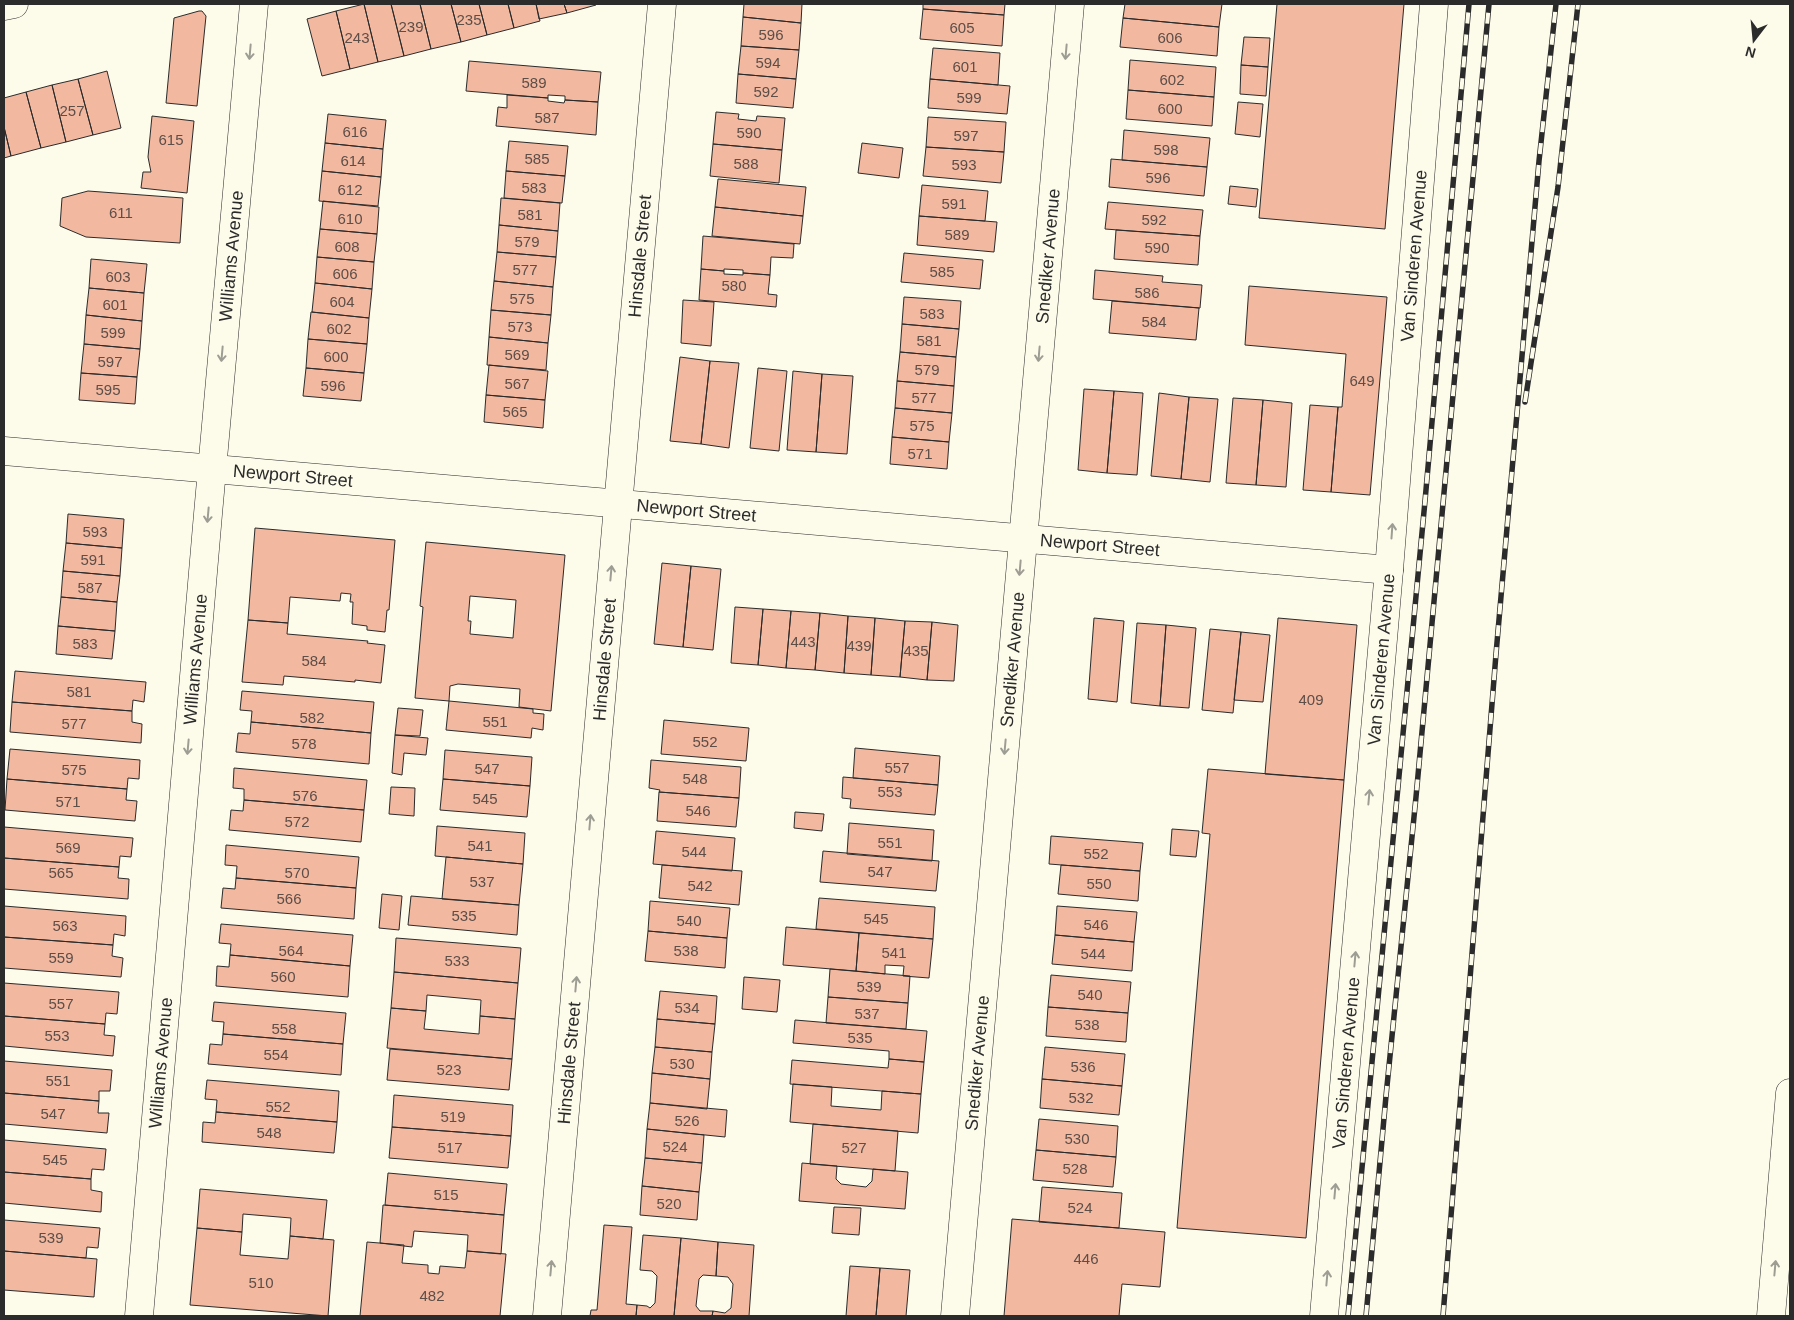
<svg xmlns="http://www.w3.org/2000/svg" width="1794" height="1320" font-family="Helvetica,sans-serif">
<style>
.building{fill:#f2b8a0;stroke:#2b2b2b;fill-rule:evenodd}
.lines{fill:none;stroke-linecap:round;stroke-linejoin:round}
.street-casing{stroke:#2b2b2b;stroke-width:29}
.secondary-casing{stroke:#2b2b2b;stroke-width:29}
.street{stroke:#fdfbea;stroke-width:28}
.secondary{stroke:#fdfbea;stroke-width:28}
.rail-casing{stroke:#2b2b2b;stroke-width:5.5}
.rail{stroke:#fdfbea;stroke-width:4;stroke-dasharray:11;stroke-linecap:butt}
.oneway{stroke:#9e9d94}
.labels{text-anchor:middle;dominant-baseline:central;stroke-width:4;stroke-linejoin:round;paint-order:stroke}
.number-label{font-size:15px;fill:#5d4e48}
.street-label{font-size:18px;fill:#2b2b2b;stroke:#fdfbea}
</style>
<rect width="100%" height="100%" fill="#fdfbea"/>
<path class="building" d="M364 4H391L404 56 378 62Z
M364 4 378 62 350 69 336 11Z
M391 4H420L431 49 404 56Z
M420 4H451L461 42 431 49Z
M451 4H479L487 35 461 42Z
M479 4H508L514 28 487 35Z
M508 4H536L540 21 514 28Z
M536 4H564L567 13 539 19Z
M564 4H595L596 5 567 13Z
M744 4H802L801 23 743 17Z
M923 4H1005L1004 15 923 9Z
M1125 4H1222L1219 27 1123 18Z
M1277 4H1404L1385 229 1259 218Z
M923 9 1004 15 1002 46 920 39Z
M199 11H202L206 16 197 106 166 103 174 18Z
M336 11 350 69 322 76 307 19Z
M743 17 801 23 799 50 741 46Z
M1123 18 1219 27 1217 56 1120 47Z
M1244 37 1270 38 1268 67 1241 65Z
M741 46 799 50 796 79 738 74Z
M933 48 1000 53 998 85 930 79Z
M1130 60 1216 67 1214 97 1128 90Z
M469 61 601 72 598 102 565 100V96L548 95V98L466 91Z
M1241 65 1268 67 1266 96 1240 94Z
M107 71 121 128 93 135 78 79Z
M738 74 796 79 793 108 736 103Z
M78 79 93 135 66 142 52 85Z
M930 79 1010 86 1007 114 928 108Z
M52 85 66 142 41 148 26 92Z
M1128 90 1214 97 1212 126 1126 119Z
M26 92 41 148 11 156 4 127V98Z
M507 95 548 98V101L564 103 565 100 598 102 596 135 496 126 498 107 507 108Z
M1238 102 1263 104 1260 137 1235 134Z
M716 112 739 114 738 119 756 121 757 116 785 118 782 150 713 144Z
M328 114 386 120 383 149 325 143Z
M152 116 194 121 187 193 141 188 143 172H151L148 157Z
M928 117 1006 122 1004 152 926 147Z
M4 127 11 156 4 158Z
M1124 130 1210 138 1207 167 1122 160Z
M509 141 568 146 565 176 506 171Z
M325 143 383 149 381 177 322 171Z
M862 143 903 148 899 178 858 173Z
M713 144 782 150 779 183 710 176Z
M926 147 1004 152 1001 183 923 176Z
M1111 159 1207 167 1204 196 1109 187Z
M322 171 381 177 378 206 319 201Z
M506 171 565 176 562 203 504 198Z
M718 179 806 187 803 216 715 207Z
M922 185 988 191 985 221 919 216Z
M1230 186 1258 189 1256 207 1228 204Z
M88 191 183 198 180 243 86 237 60 226 62 198Z
M501 198 560 203 558 231 499 225Z
M323 201 379 207 377 234 320 229Z
M1108 202 1203 210 1200 236 1105 229Z
M715 207 803 216 800 244 712 236Z
M919 216 997 222 994 252 917 245Z
M499 225 558 231 556 257 497 252Z
M320 229 377 234 374 262 317 257Z
M1116 230 1200 236 1198 265 1114 259Z
M703 236 794 244 793 258 771 257 770 275 743 273V270L724 269V271L701 269Z
M497 252 556 257 553 287 494 281Z
M904 253 983 260 980 289 901 282Z
M317 257 374 262 372 289 315 283Z
M91 259 147 264 144 293 89 288Z
M701 269 724 271V274L743 275V273L770 275 768 294 777 295 776 307 699 300Z
M1095 270 1163 276 1162 282 1202 285 1200 308 1093 299Z
M494 281 553 287 551 315 491 310Z
M315 283 372 289 369 318 312 312Z
M1249 286 1387 297 1370 495 1331 492 1338 407H1342L1346 354 1245 345Z
M89 288 144 293 142 321 86 315Z
M904 297 961 301 959 329 902 324Z
M683 300 714 302 711 346 681 343Z
M1112 301 1199 308 1196 340 1109 333Z
M491 310 551 315 548 343 489 337Z
M311 312 369 318 367 344 308 339Z
M86 315 142 321 140 349 84 344Z
M902 324 959 329 956 357 900 352Z
M489 337 548 343 546 370 487 365Z
M308 339 367 344 364 373 306 368Z
M84 344 140 349 137 377 81 373Z
M900 352 956 357 954 386 897 381Z
M680 357 710 361 701 444 670 441Z
M710 361 739 363 729 448 701 444Z
M489 365 548 371 545 400 486 395Z
M306 368 364 373 361 401 303 396Z
M758 368 787 371 779 451 750 448Z
M793 371 822 374 816 452 787 450Z
M81 373 137 377 135 404 79 400Z
M822 374 853 376 847 454 816 452Z
M897 381 954 386 952 413 895 408Z
M1084 389 1114 391 1107 473 1078 470Z
M1114 391 1143 393 1137 475 1107 473Z
M1159 393 1189 397 1181 479 1151 476Z
M486 395 545 400 543 428 484 422Z
M1189 397 1218 399 1210 482 1181 479Z
M1233 398 1263 400 1256 485 1226 483Z
M1263 400 1292 403 1286 487 1256 485Z
M1310 405 1338 407 1331 492 1303 490Z
M895 408 952 413 949 442 892 437Z
M892 437 949 442 947 469 890 464Z
M68 514 124 519 122 548 66 543Z
M255 528 395 540 389 610H387L385 632 367 630V626L352 624 353 602H350L351 594 341 593 340 601 290 597 288 623 248 620Z
M426 542 565 555 551 711 519 707 520 689 458 684 450 686 449 701 415 698 423 607 420 606ZM470 596 516 600 513 638 470 634 471 621H468Z
M66 543 122 548 120 576 63 571Z
M662 563 691 566 683 647 654 644Z
M691 566 721 569 713 650 683 647Z
M63 571 120 576 117 602 61 597Z
M61 597 117 602 115 631 58 626Z
M735 607 763 609 758 665 731 663Z
M763 609 791 611 786 668 758 665Z
M791 611 820 613 815 670 786 668Z
M820 613 848 616 844 673 815 670Z
M848 616 875 618 871 675 844 673Z
M875 618 905 621 900 677 871 675Z
M1094 618 1124 621 1117 702 1088 699Z
M1278 618 1357 625 1344 780 1265 774Z
M248 620 288 623 287 634 368 641 367 643 385 645 381 683 355 680V682L284 676 283 685 242 682Z
M905 621 932 622 927 680 900 677Z
M932 622 958 625 954 681 927 680Z
M1137 623 1166 625 1160 706 1131 703Z
M1166 625 1196 628 1189 708 1160 706Z
M58 626 115 631 112 659 56 654Z
M1210 629 1241 632 1233 713 1202 710Z
M1241 632 1270 635 1263 702 1234 700Z
M15 671 146 682 144 702 133 700 132 711 12 702Z
M242 691 374 702 371 733 251 722 252 711 240 710Z
M449 701 533 709V713L544 714 543 730 532 728 531 738 446 730Z
M12 702 132 711V722L142 724 141 743 10 732Z
M398 708 423 710 420 736 395 735Z
M664 720 749 728 746 761 661 754Z
M251 722 371 733 369 764 236 752 238 733 250 734Z
M395 735 428 738 426 755 404 753 402 775 392 773Z
M855 748 940 756 938 785 853 778Z
M10 749 140 760 139 779 128 778 127 789 7 779Z
M445 750 532 757 530 786 443 779Z
M651 760 741 767 739 798 659 792 660 790 649 788Z
M234 768 367 780 364 810 244 800V789L233 788Z
M1208 769 1344 780 1306 1238 1177 1228 1210 834 1202 833Z
M843 777 938 785 935 815 850 808 851 799 842 798Z
M7 779 127 789 126 800 137 801 135 821 5 810Z
M443 779 530 786 527 817 440 810Z
M391 787 415 788 414 816 389 814Z
M659 792 739 798 736 827 657 821Z
M244 800 364 810 361 842 229 830 231 810 243 811Z
M795 812 824 814 822 831 794 828Z
M849 823 934 830 932 861 847 854Z
M437 826 525 833 523 864 435 856Z
M4 827 133 838 131 857 120 856 119 867 4 858Z
M1172 829 1199 831 1196 857 1170 855Z
M656 831 735 838 732 871 653 864Z
M1051 836 1143 843 1140 871 1049 864Z
M226 845 359 857 356 888 236 878 237 866 225 865Z
M823 851 939 861 936 891 820 882Z
M446 857 523 864 519 905 442 899Z
M4 858 119 867 118 878 129 879 128 899 4 889Z
M662 865 742 871 739 905 659 898Z
M1061 865 1140 871 1138 901 1058 894Z
M236 878 356 888 354 919 221 908 223 888 235 889Z
M382 894 402 896 399 930 379 928Z
M411 896 519 905 517 935 408 925Z
M819 898 935 907 933 939 816 929Z
M650 901 730 908 727 938 648 931Z
M4 906 126 916 125 936 114 934 113 945 4 937Z
M1057 906 1137 912 1134 942 1055 935Z
M221 924 353 935 350 966 230 955 231 944 219 943Z
M786 927 859 933 856 971 783 965Z
M648 931 727 938 725 968 645 961Z
M859 933 933 939 929 978 903 976 904 966 885 965V974L856 971Z
M1055 935 1134 942 1132 971 1052 964Z
M4 937 113 945 112 956 123 958 121 977 4 968Z
M396 938 521 948 518 983 394 972Z
M230 955 350 966 348 997 216 986 217 966 229 967Z
M830 969 910 976 908 1003 828 997Z
M394 972 518 983 515 1019 480 1016 481 1000 427 995 426 1011 391 1008Z
M1051 975 1131 982 1128 1013 1048 1007Z
M744 977 780 980 777 1012 742 1009Z
M4 983 119 992 117 1014 106 1013 105 1024 4 1016Z
M660 991 717 996 715 1024 657 1019Z
M828 997 908 1003 906 1029 826 1023Z
M214 1002 346 1013 343 1044 223 1034 224 1022 212 1021Z
M1048 1007 1128 1013 1126 1042 1046 1036Z
M391 1008 426 1011 424 1029 479 1034 480 1016 515 1019 512 1059 387 1048Z
M4 1016 105 1024 104 1035 115 1036 113 1056 4 1046Z
M657 1019 715 1024 712 1052 655 1047Z
M795 1020 927 1031 924 1062 889 1059V1051L793 1043Z
M223 1034 343 1044 341 1075 208 1064 210 1044 222 1045Z
M655 1047 712 1052 710 1079 652 1073Z
M1045 1047 1125 1054 1122 1086 1042 1079Z
M390 1049 512 1059 509 1090 387 1080Z
M889 1059 924 1062 921 1094 790 1084 792 1060 888 1068Z
M4 1061 112 1070 110 1091H99V1101L4 1093Z
M652 1073 710 1079 707 1109 650 1103Z
M1042 1079 1122 1086 1119 1115 1040 1108Z
M207 1080 339 1091 337 1122 216 1112 217 1100 205 1099Z
M793 1084 832 1087 831 1106 881 1110 882 1091 921 1094 918 1133 790 1122Z
M4 1093 99 1101 98 1113H109L107 1133 4 1124Z
M394 1095 513 1105 511 1136 392 1127Z
M650 1103 727 1110 725 1137 647 1129Z
M216 1112 337 1122 334 1153 202 1142 203 1122 215 1123Z
M1039 1119 1118 1126 1116 1157 1036 1150Z
M813 1124 898 1131 895 1171 810 1164Z
M392 1127 511 1136 508 1168 389 1158Z
M647 1129 704 1135 702 1163 645 1158Z
M4 1140 106 1149 104 1170 92 1169 91 1179 4 1172Z
M1036 1150 1116 1157 1113 1187 1033 1180Z
M645 1158 702 1163 699 1192 642 1186Z
M802 1163 837 1166 836 1179 841 1184 866 1187 872 1181 873 1169 908 1172 905 1209 799 1201Z
M4 1172 91 1179V1190L102 1192 101 1212 4 1203Z
M388 1173 507 1184 504 1215 385 1205Z
M642 1186 699 1192 697 1220 640 1215Z
M1042 1187 1122 1193 1119 1228 1039 1222Z
M200 1189 327 1200 323 1239 290 1236 291 1218 243 1214 242 1232 197 1228Z
M383 1205 504 1215 501 1254 467 1251 468 1235 414 1231 412 1247 380 1243Z
M834 1207 861 1208 859 1235 832 1233Z
M1012 1219 1165 1232 1160 1287 1122 1284 1119 1316H1004Z
M4 1220 100 1228 98 1248 87 1247 86 1258 4 1251Z
M604 1225 632 1227 626 1304 637 1305 636 1316H590L591 1310H597Z
M197 1228 242 1232 240 1255 288 1259 290 1236 334 1240 328 1316 190 1305Z
M643 1235 681 1238 674 1316H636L637 1305 647 1306 650 1308 655 1303 657 1276 652 1271 640 1270Z
M681 1238 718 1242 716 1276 703 1275 699 1279 696 1306 700 1311H713L712 1316H674Z
M367 1242 404 1245 402 1263 428 1265V1273L439 1274 440 1266 465 1268 467 1251 506 1254 500 1316H360Z
M718 1242 754 1245 749 1316H712L713 1311 725 1313 731 1308 733 1284 728 1277 716 1276Z
M4 1251 97 1259 94 1297 4 1290Z
M850 1266 880 1268 876 1316H846Z
M880 1268 910 1270 906 1316H876Z"/>
<g class="lines">
<defs>
<g id="street">
<path id="s1" d="M4 451 1389 570"/>
<path id="s2" d="M139 1316 208 514 254 4"/>
<path id="s3" d="M547 1316 662 4"/>
<path id="s4" d="M955 1316 1070 4"/>
<path id="s5" d="M1324 1316 1389 570 1434 4"/>
<path d="M1771 1316 1790 1093"/>
</g>
<path id="secondary" d="M4 6 14 4"/>
</defs>
<use href="#street" class="street-casing"/>
<use href="#secondary" class="secondary-casing"/>
<use href="#street" class="street"/>
<use href="#secondary" class="secondary"/>
<defs>
<path id="rail" d="M1525 402 1558 187 1578 4
M1348 1316 1425 501 1469 4
M1366 1316 1386 1096 1416 797 1489 4
M1443 1316 1496 654 1539 161 1556 4"/>
</defs>
<use href="#rail" class="rail-casing"/>
<use href="#rail" class="rail"/>
</g>
<defs><path id="oneway-shaft" d="M-6 0H5M1.5-3L5.5 0L1.5 3" fill="none" stroke-width="1.6" stroke-linecap="round" stroke-linejoin="round" transform="scale(1.25)"/></defs>
<g class="oneway">
<use href="#oneway-shaft" transform="translate(250 52) rotate(95)"/>
<use href="#oneway-shaft" transform="translate(1066 52) rotate(95)"/>
<use href="#oneway-shaft" transform="translate(222 354) rotate(95)"/>
<use href="#oneway-shaft" transform="translate(1039 354) rotate(95)"/>
<use href="#oneway-shaft" transform="translate(208 515) rotate(95)"/>
<use href="#oneway-shaft" transform="translate(1392 531) rotate(-86)"/>
<use href="#oneway-shaft" transform="translate(1020 568) rotate(95)"/>
<use href="#oneway-shaft" transform="translate(611 573) rotate(-85)"/>
<use href="#oneway-shaft" transform="translate(188 747) rotate(95)"/>
<use href="#oneway-shaft" transform="translate(1005 747) rotate(95)"/>
<use href="#oneway-shaft" transform="translate(1369 797) rotate(-85)"/>
<use href="#oneway-shaft" transform="translate(590 822) rotate(-85)"/>
<use href="#oneway-shaft" transform="translate(1355 959) rotate(-85)"/>
<use href="#oneway-shaft" transform="translate(576 984) rotate(-85)"/>
<use href="#oneway-shaft" transform="translate(1335 1191) rotate(-85)"/>
<use href="#oneway-shaft" transform="translate(551 1268) rotate(-85)"/>
<use href="#oneway-shaft" transform="translate(1775 1268) rotate(-85)"/>
<use href="#oneway-shaft" transform="translate(1327 1278) rotate(-85)"/>
</g>
<g class="labels">
<g class="number-label">
<text x="469" y="19">235</text>
<text x="411" y="26">239</text>
<text x="962" y="27">605</text>
<text x="771" y="34">596</text>
<text x="357" y="37">243</text>
<text x="1170" y="37">606</text>
<text x="768" y="62">594</text>
<text x="965" y="66">601</text>
<text x="1172" y="79">602</text>
<text x="534" y="82">589</text>
<text x="766" y="91">592</text>
<text x="969" y="97">599</text>
<text x="1170" y="108">600</text>
<text x="72" y="110">257</text>
<text x="547" y="117">587</text>
<text x="355" y="131">616</text>
<text x="749" y="132">590</text>
<text x="966" y="135">597</text>
<text x="171" y="139">615</text>
<text x="1166" y="149">598</text>
<text x="537" y="158">585</text>
<text x="353" y="160">614</text>
<text x="746" y="163">588</text>
<text x="964" y="164">593</text>
<text x="1158" y="177">596</text>
<text x="534" y="187">583</text>
<text x="350" y="189">612</text>
<text x="954" y="203">591</text>
<text x="121" y="212">611</text>
<text x="530" y="214">581</text>
<text x="350" y="218">610</text>
<text x="1154" y="219">592</text>
<text x="957" y="234">589</text>
<text x="527" y="241">579</text>
<text x="347" y="246">608</text>
<text x="1157" y="247">590</text>
<text x="525" y="269">577</text>
<text x="942" y="271">585</text>
<text x="345" y="273">606</text>
<text x="118" y="276">603</text>
<text x="734" y="285">580</text>
<text x="1147" y="292">586</text>
<text x="522" y="298">575</text>
<text x="342" y="301">604</text>
<text x="115" y="304">601</text>
<text x="932" y="313">583</text>
<text x="1154" y="321">584</text>
<text x="520" y="326">573</text>
<text x="339" y="328">602</text>
<text x="113" y="332">599</text>
<text x="929" y="340">581</text>
<text x="517" y="354">569</text>
<text x="336" y="356">600</text>
<text x="110" y="361">597</text>
<text x="927" y="369">579</text>
<text x="1362" y="380">649</text>
<text x="517" y="383">567</text>
<text x="333" y="385">596</text>
<text x="108" y="389">595</text>
<text x="924" y="397">577</text>
<text x="515" y="411">565</text>
<text x="922" y="425">575</text>
<text x="920" y="453">571</text>
<text x="95" y="531">593</text>
<text x="93" y="559">591</text>
<text x="90" y="587">587</text>
<text x="803" y="641">443</text>
<text x="85" y="643">583</text>
<text x="859" y="645">439</text>
<text x="916" y="650">435</text>
<text x="314" y="660">584</text>
<text x="79" y="691">581</text>
<text x="1311" y="699">409</text>
<text x="312" y="717">582</text>
<text x="495" y="721">551</text>
<text x="74" y="723">577</text>
<text x="705" y="741">552</text>
<text x="304" y="743">578</text>
<text x="897" y="767">557</text>
<text x="487" y="768">547</text>
<text x="74" y="769">575</text>
<text x="695" y="778">548</text>
<text x="890" y="791">553</text>
<text x="305" y="795">576</text>
<text x="485" y="798">545</text>
<text x="68" y="801">571</text>
<text x="698" y="810">546</text>
<text x="297" y="821">572</text>
<text x="890" y="842">551</text>
<text x="480" y="845">541</text>
<text x="68" y="847">569</text>
<text x="694" y="851">544</text>
<text x="1096" y="853">552</text>
<text x="880" y="871">547</text>
<text x="61" y="872">565</text>
<text x="297" y="872">570</text>
<text x="482" y="881">537</text>
<text x="1099" y="883">550</text>
<text x="700" y="885">542</text>
<text x="289" y="898">566</text>
<text x="464" y="915">535</text>
<text x="876" y="918">545</text>
<text x="689" y="920">540</text>
<text x="1096" y="924">546</text>
<text x="65" y="925">563</text>
<text x="291" y="950">564</text>
<text x="686" y="950">538</text>
<text x="894" y="952">541</text>
<text x="1093" y="953">544</text>
<text x="61" y="957">559</text>
<text x="457" y="960">533</text>
<text x="283" y="976">560</text>
<text x="869" y="986">539</text>
<text x="1090" y="994">540</text>
<text x="61" y="1003">557</text>
<text x="687" y="1007">534</text>
<text x="867" y="1013">537</text>
<text x="1087" y="1024">538</text>
<text x="284" y="1028">558</text>
<text x="57" y="1035">553</text>
<text x="860" y="1037">535</text>
<text x="276" y="1054">554</text>
<text x="682" y="1063">530</text>
<text x="1083" y="1066">536</text>
<text x="449" y="1069">523</text>
<text x="58" y="1080">551</text>
<text x="1081" y="1097">532</text>
<text x="278" y="1106">552</text>
<text x="53" y="1113">547</text>
<text x="453" y="1116">519</text>
<text x="687" y="1120">526</text>
<text x="269" y="1132">548</text>
<text x="1077" y="1138">530</text>
<text x="675" y="1146">524</text>
<text x="450" y="1147">517</text>
<text x="854" y="1147">527</text>
<text x="55" y="1159">545</text>
<text x="1075" y="1168">528</text>
<text x="446" y="1194">515</text>
<text x="669" y="1203">520</text>
<text x="1080" y="1207">524</text>
<text x="51" y="1237">539</text>
<text x="1086" y="1258">446</text>
<text x="261" y="1282">510</text>
<text x="432" y="1295">482</text>
</g>
<g class="street-label">
<text stroke="none"><textPath href="#s2" startOffset="1064">Williams Avenue</textPath></text>
<text stroke="none"><textPath href="#s3" startOffset="1064">Hinsdale Street</textPath></text>
<text stroke="none"><textPath href="#s4" startOffset="1064">Snediker Avenue</textPath></text>
<text stroke="none"><textPath href="#s5" startOffset="1064">Van Sinderen Avenue</textPath></text>
<text stroke="none"><textPath href="#s1" startOffset="290">Newport Street</textPath></text>
<text stroke="none"><textPath href="#s1" startOffset="695">Newport Street</textPath></text>
<text stroke="none"><textPath href="#s1" startOffset="1100">Newport Street</textPath></text>
<text stroke="none"><textPath href="#s2" startOffset="659">Williams Avenue</textPath></text>
<text stroke="none"><textPath href="#s3" startOffset="659">Hinsdale Street</textPath></text>
<text stroke="none"><textPath href="#s4" startOffset="659">Snediker Avenue</textPath></text>
<text stroke="none"><textPath href="#s5" startOffset="659">Van Sinderen Avenue</textPath></text>
<text stroke="none"><textPath href="#s2" startOffset="254">Williams Avenue</textPath></text>
<text stroke="none"><textPath href="#s3" startOffset="254">Hinsdale Street</textPath></text>
<text stroke="none"><textPath href="#s4" startOffset="254">Snediker Avenue</textPath></text>
<text stroke="none"><textPath href="#s5" startOffset="254">Van Sinderen Avenue</textPath></text>
</g>
</g>
<rect width="1794" height="1320" fill="none" stroke="#2b2b2b" stroke-width="10"/>
<g transform="translate(1754 40) rotate(196)" stroke="#fdfbea" stroke-width="4" paint-order="stroke">
<path d="M0-4L9 19L0 12L-9 19Z" fill="#2b2b2b"/>
<text y="-8" font-size="14" font-weight="bold" text-anchor="middle" fill="#2b2b2b">N</text>
</g>
</svg>
